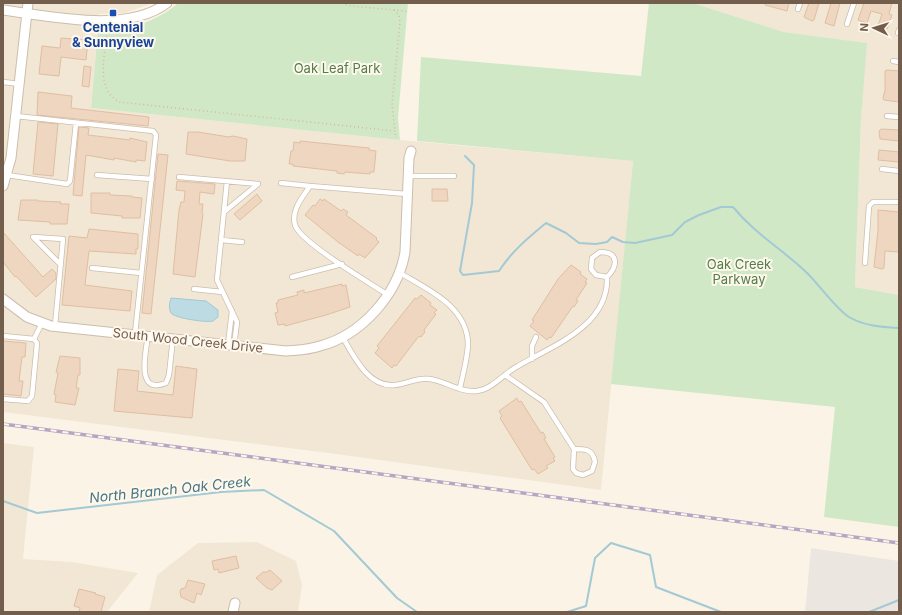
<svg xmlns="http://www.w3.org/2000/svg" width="902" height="615" font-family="Inter,sans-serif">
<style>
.residential{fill:#f2e7d5}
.industrial{fill:#ebe6e0}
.green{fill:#d1e8c6}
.water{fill:#bcdbe3;stroke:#a3c9d4}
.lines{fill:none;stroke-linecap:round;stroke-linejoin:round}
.stream{stroke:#a3c9d4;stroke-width:2}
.building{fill:#eed6c0;stroke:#e0bea1}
.service-casing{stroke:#ccbdad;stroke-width:6}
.minor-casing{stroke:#ccbdad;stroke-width:11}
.path{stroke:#d3b9a3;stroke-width:1.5;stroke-dasharray:1 3;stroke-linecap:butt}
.service{stroke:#fff;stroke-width:4.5}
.minor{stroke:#fff;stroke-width:9}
.rail-casing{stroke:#b8a5c4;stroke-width:3.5}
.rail{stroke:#fef8ec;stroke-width:2;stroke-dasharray:6;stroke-linecap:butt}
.transit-dot{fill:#1a4fb4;stroke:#fef8ec;stroke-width:1.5}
.labels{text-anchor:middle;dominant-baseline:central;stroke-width:4;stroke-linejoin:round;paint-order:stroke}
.transit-label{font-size:13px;font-weight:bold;fill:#164399;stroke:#fef8ec}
.park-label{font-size:13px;fill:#547d48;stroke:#fef8ec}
.street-label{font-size:13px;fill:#735d4d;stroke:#fef8ec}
.water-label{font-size:14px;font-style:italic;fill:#477685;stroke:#fef8ec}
</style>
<rect width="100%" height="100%" fill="#fbf4e6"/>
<path class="residential" d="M3 3H153L125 13 99 14 91 108 400 140 633 161 601 490 336 454 3 412Z
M693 3H899V295L855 287 861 119 866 43 784 32Z
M3 443 34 447 23 559 72 562 138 573 107 612H3Z
M257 542 296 561 302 585 298 612H149L157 575 198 543Z"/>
<path class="industrial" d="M811 548 899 561V612H805Z"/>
<path class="green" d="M178 3H408L398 118 400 140 91 108 98 29C128 30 155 23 178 3Z
M649 3H693L784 32 867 43 861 119 855 287 899 295V527L824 517 835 407 611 384 633 161 417 141 421 57 641 76Z"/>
<path class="water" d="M171 298 206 301 218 310V317C217 318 213 321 213 321 207 323 174 318 171 313 168 308 170 302 171 298Z"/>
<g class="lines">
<path class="stream" d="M465 156 474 165 472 203 460 271 463 275 499 271C512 251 528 238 546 223L566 233 579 243 596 244 607 242 612 237 623 242 635 243 672 235 685 222 699 215 721 207H733C755 234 782 249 806 272 818 283 836 309 849 317 864 326 882 327 899 328
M3 501 37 513 221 492 264 490 334 531 397 598 417 612
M567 612 586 606 595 558 611 543 650 555 656 587 721 612
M869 612 899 600"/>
</g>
<path class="building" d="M766 3H789L787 11 765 5Z
M809 3H819L814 20 812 21 804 17Z
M831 3H840L834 26 825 23Z
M864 3H892L889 14 892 15 887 29 878 26 882 14 871 11 867 23 858 20Z
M61 38 88 40 86 60 61 57 59 76 39 74 42 46 60 48Z
M84 66 91 67 89 87 82 86Z
M887 70 899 71V102L884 100 883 98 885 90V71Z
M38 92 72 96 71 108 149 117 148 126 37 115Z
M38 122 58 124 53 176 33 174Z
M79 127 89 128 88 135 130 140V138L147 142 145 161 136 160V162L114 158V160L86 155 82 196 73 195Z
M881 129 899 130V141L880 139 879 131Z
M188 132H198L229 137 233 136 247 139 245 161H230L186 154Z
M300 141 369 148V150L376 151 374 172H370V174L345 172 344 174 337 173V171L293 166V164H289L291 151H293L294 142 300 143Z
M879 150 899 152V162L878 160Z
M158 154 168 155 151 314 142 313Z
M177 181 215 184 214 194 200 192 199 204H203L202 212 203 214 195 277 173 274 179 210 181 202H184L185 191 176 190Z
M432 189H447L448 201H432Z
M91 193H110V195L132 196V197L142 198 140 218H122V216L91 213Z
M257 194 262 201 240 220 234 214Z
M320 199 323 201 324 199 341 211 343 209 348 212 346 215 377 238 376 239 379 242 365 258 359 254 358 256 338 242 305 215 313 205 315 206Z
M21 200H38V201L61 202 60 204H69L67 224H50V222L18 220Z
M878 210 899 212V252L885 251 884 268 882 269 874 267 878 230Z
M89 229 138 234V249H136V254L89 251 85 285 132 291 130 311 62 305 69 236 87 238Z
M3 232 43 277 52 269 56 273V279L36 297 16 276 15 277 3 262Z
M571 265 581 272 580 274 587 279 585 282 587 283 576 300 578 301 574 307 573 306 551 338 549 337 547 340 530 326 534 321 532 320 558 279Z
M342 284V286L346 285 350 307 326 315 285 326V324L278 325 275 313 278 312 276 303H278V300L298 295 297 292 304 290V293Z
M421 295 431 303 430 305 437 310 434 313 436 314 424 330 425 332 421 337 419 336 396 366 394 365 392 368 375 353 379 348 377 346 415 298 417 299Z
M3 341 26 343 25 357H22L19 381H23L21 396 3 394Z
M60 356 80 358V375H78L76 388H79L75 405 55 402 56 395 54 394 58 373 56 372Z
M176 366 197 369 192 418 114 411 118 369 139 371 137 391 173 395Z
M517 398 519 402 521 401 541 433 543 432 546 438 544 439 555 457 553 458 555 461 546 466 548 468 538 474 534 469 532 470 500 418 502 416 499 411Z
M236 556 239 568 219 573 218 569 214 570 212 561Z
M270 570 282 581 272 590 267 588 256 578 263 572H267Z
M188 580 205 584 201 595 197 593 194 603 181 597 180 592 181 589 185 588Z
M79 589 96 593 95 594 105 597 101 612H79L80 608 74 606Z"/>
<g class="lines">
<defs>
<path id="service" d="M798 9 800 3
M847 24 854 3
M898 33 899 30
M893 61 899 62
M3 82 20 84
M16 116 153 131 156 135 135 334
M887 116 899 117
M882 169 899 171
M7 175 67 184 70 181 76 123
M97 175 152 179
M408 176H454
M179 177 258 184 224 212
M227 181 217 280 237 322 234 346
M281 183 310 186
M221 240 242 242
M865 263 869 206 873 202H899
M92 268 141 273
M400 273C429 290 468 307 468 345 467 360 463 374 460 388
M292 277 342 264
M194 289 222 292
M388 295C370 283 300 242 295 225 291 210 302 198 310 186L407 194
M55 326 63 239 33 237 61 265
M148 335C146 351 135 396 166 383L169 375 173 338
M3 336 34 339
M342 336C353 355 368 388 395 385 407 384 417 377 430 379 445 381 461 393 477 391 493 389 504 373 518 366 552 346 609 326 607 277 618 266 619 252 600 252L592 258 591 269 596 275 607 277
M228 345 232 311
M532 359V346L536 337
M505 375 544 402 574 449C585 449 593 449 595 462L592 471 583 475 576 473 573 469 574 449
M3 399 28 401 32 396 37 343 34 339 42 323"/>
<path id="minor" d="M3 10C50 16 127 34 167 3
M3 186 11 158 28 3
M3 299 27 317 51 326 286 351C297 350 309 350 320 346 362 335 398 294 405 252L409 158 411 151
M233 612 235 603"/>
</defs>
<use href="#service" class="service-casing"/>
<use href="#minor" class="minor-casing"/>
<path class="path" d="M342 3 351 6 406 11
M394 10 399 15 400 22 392 105 395 131
M107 32C105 56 95 88 119 102L395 131 396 138"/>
<use href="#service" class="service"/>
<use href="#minor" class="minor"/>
<defs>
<path id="rail" d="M3 424 899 543"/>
</defs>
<use href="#rail" class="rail-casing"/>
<use href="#rail" class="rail"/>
</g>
<rect class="transit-dot" x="109" y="9" width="8" height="8" rx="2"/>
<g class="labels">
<g class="transit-label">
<text x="113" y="27">Centenial<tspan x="113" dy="15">&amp; Sunnyview</tspan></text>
</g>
<g class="park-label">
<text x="337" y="68">Oak Leaf Park</text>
<text x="739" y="264">Oak Creek<tspan x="739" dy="15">Parkway</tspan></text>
</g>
<g class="street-label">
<text transform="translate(188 340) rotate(6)">South Wood Creek Drive</text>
</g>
<g class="water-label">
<text transform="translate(170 489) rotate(-6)">North Branch Oak Creek</text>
</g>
</g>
<rect width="902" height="615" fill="none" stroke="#735d4d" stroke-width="8"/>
<g transform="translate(874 28) rotate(274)" stroke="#fef8ec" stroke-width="3" paint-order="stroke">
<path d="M0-3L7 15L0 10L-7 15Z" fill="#735d4d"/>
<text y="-6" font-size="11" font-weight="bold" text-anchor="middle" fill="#735d4d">N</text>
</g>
</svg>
